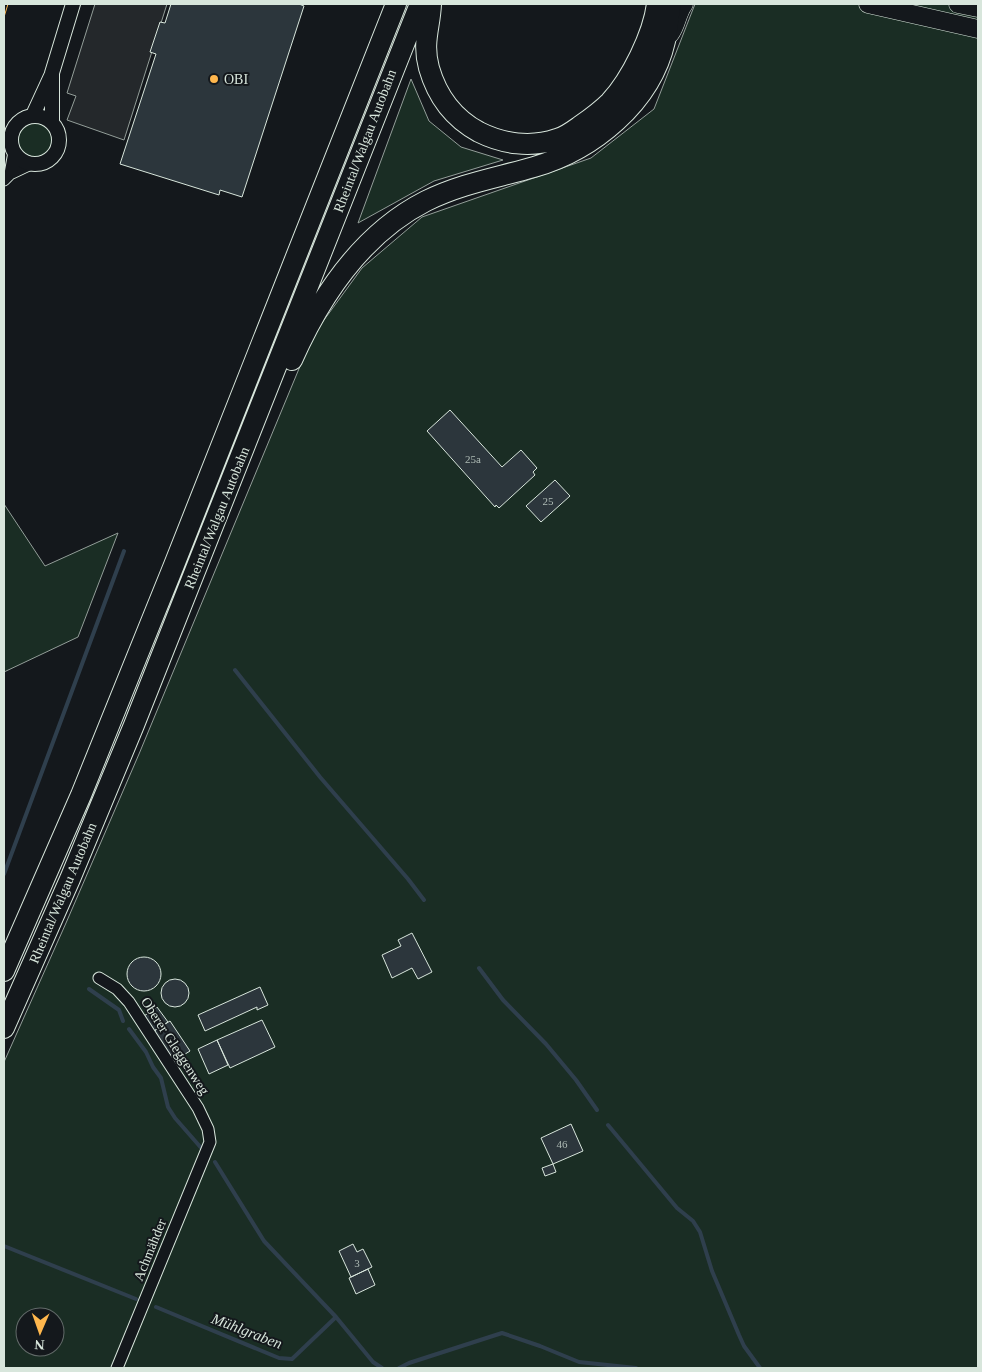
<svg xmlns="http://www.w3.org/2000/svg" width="982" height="1372" font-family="Georgia,serif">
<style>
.green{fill:#1a2d24;stroke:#939e99;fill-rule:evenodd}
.parking{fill:#24282b;stroke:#939e99}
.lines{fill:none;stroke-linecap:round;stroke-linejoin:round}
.stream{stroke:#2f3f4d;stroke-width:4}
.building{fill:#2c363c;stroke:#d8e6dc}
.minor-casing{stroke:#d8e6dc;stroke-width:13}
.tertiary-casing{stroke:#d8e6dc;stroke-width:16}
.primary-casing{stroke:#d8e6dc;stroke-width:19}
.motorway-casing{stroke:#d8e6dc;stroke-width:22}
.minor{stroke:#14181c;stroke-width:11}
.tertiary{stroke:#14181c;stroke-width:14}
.primary{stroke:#14181c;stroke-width:18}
.motorway{stroke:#14181c;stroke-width:20}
.power{stroke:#ffb74d;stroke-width:1;stroke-dasharray:18 4 2.5 4;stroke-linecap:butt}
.poi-dot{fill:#ffb74d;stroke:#14181c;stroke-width:2}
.labels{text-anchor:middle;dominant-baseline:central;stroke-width:4;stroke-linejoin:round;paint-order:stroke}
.number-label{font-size:11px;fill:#adbab4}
.poi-label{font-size:14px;fill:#d8e6dc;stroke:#14181c;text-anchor:start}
.street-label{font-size:14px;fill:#d8e6dc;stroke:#14181c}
.water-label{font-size:15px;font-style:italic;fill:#d8e6dc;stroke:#14181c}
</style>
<rect width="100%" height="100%" fill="#14181c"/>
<path class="green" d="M695 4H978V1368H4V1062L66 923 139 754 313 335 362 268 422 217 591 158 654 109ZM25 1317H55V1347H25Z
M411 79 429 121 461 147 503 160 434 181 358 223Z
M17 139a18 18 0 1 1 36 0a18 18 0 1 1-36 0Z
M4 504 45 566 118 533 78 637 4 672Z"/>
<path class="parking" d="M95 4H167L124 140 67 120 76 96 67 93Z"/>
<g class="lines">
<path class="stream" d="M235 670 320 777 408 879 424 900
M4 874 124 551
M479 968 503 1000 546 1044 576 1080 597 1110
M89 989 119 1010 123 1021
M129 1029 146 1052 153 1067 161 1078 168 1107 175 1118 203 1150
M608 1125 677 1208 693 1221 700 1232 712 1271 739 1335 744 1346 760 1368
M215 1162 264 1241 336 1317
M4 1246 136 1299
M156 1307 279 1358 292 1359 336 1317 373 1362 382 1368
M399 1368 409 1363 502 1333 540 1346 579 1362 636 1368"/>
</g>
<path class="building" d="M171 4H299L304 6 242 197 220 190 219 195 120 164 156 54 150 52 160 22 165 23Z
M450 410 502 467 521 450 537 468 533 472 535 475 499 508 496 505 495 507 427 431Z
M555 480 570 496 541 522 526 506Z
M412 933 432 972 418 979 412 968 392 978 382 955 401 946 398 940Z
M127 974a17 17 0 1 1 34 0a17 17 0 1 1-34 0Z
M161 993a14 14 0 1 1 28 0a14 14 0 1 1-28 0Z
M260 987 268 1005 257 1010V1007L205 1031 198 1015Z
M157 1007 168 1022 154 1031 144 1016Z
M262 1020 275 1047 230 1068 217 1040Z
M170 1021 190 1051 174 1061 154 1031Z
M217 1040 228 1065 209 1074 198 1049Z
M571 1124 583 1151 553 1164 541 1138Z
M553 1164 556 1172 545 1176 542 1168Z
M353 1244 357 1252 363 1249 372 1267 351 1277 339 1251Z
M368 1269 375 1285 356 1294 349 1278Z"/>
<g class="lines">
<defs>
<path id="minor" d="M10 174 14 152
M4 180 10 174 31 164
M99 978 117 989 129 1002 198 1108 208 1129 210 1142 117 1368"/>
<path id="tertiary" d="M33 115 51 76
M11 140a24 24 0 1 1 48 0a24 24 0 1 1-48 0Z
M52 122V73L73 4"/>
<path id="primary" d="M868 4 978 29
M958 4 978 8
M670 34C677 25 677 13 684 4"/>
<path id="motorway" d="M431 4C430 28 422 42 429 68 437 96 453 118 479 132 503 144 531 148 557 139 565 137 573 131 580 126 590 119 601 111 610 102 631 79 653 35 657 4
M292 360C320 297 363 233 426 201 463 183 496 178 534 167 593 150 651 103 665 41 668 30 668 16 671 4
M4 971 81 795 174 565 396 4
M4 1028 70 879 134 725 420 4"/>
</defs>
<use href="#minor" class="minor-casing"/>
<use href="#tertiary" class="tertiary-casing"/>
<use href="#primary" class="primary-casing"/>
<use href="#motorway" class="motorway-casing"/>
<use href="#minor" class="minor"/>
<use href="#tertiary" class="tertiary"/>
<use href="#primary" class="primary"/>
<use href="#motorway" class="motorway"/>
<path class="power" d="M4 17 8 4"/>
</g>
<circle class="poi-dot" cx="214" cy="79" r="5"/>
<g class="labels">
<g class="number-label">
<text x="473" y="459">25a</text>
<text x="548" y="501">25</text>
<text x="562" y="1144">46</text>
<text x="357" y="1263">3</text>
</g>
<g class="poi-label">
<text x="224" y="79">OBI</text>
</g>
<g class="street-label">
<text transform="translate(365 141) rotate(-69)">Rheintal/Walgau Autobahn</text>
<text transform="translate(217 518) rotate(-68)">Rheintal/Walgau Autobahn</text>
<text transform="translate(63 893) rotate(-67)">Rheintal/Walgau Autobahn</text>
<text transform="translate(175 1046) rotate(57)">Oberer Gleggenweg</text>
<text transform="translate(150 1250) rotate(-68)">Achmähder</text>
</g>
<g class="water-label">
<text transform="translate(247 1331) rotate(21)">Mühlgraben</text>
</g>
</g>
<rect width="982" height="1372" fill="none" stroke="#d8e6dc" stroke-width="10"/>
<g transform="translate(40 1332) rotate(182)"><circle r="24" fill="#14181c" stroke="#626a69"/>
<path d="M0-4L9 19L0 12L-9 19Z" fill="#ffb74d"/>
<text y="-8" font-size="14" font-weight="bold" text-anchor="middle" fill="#d8e6dc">N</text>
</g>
</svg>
